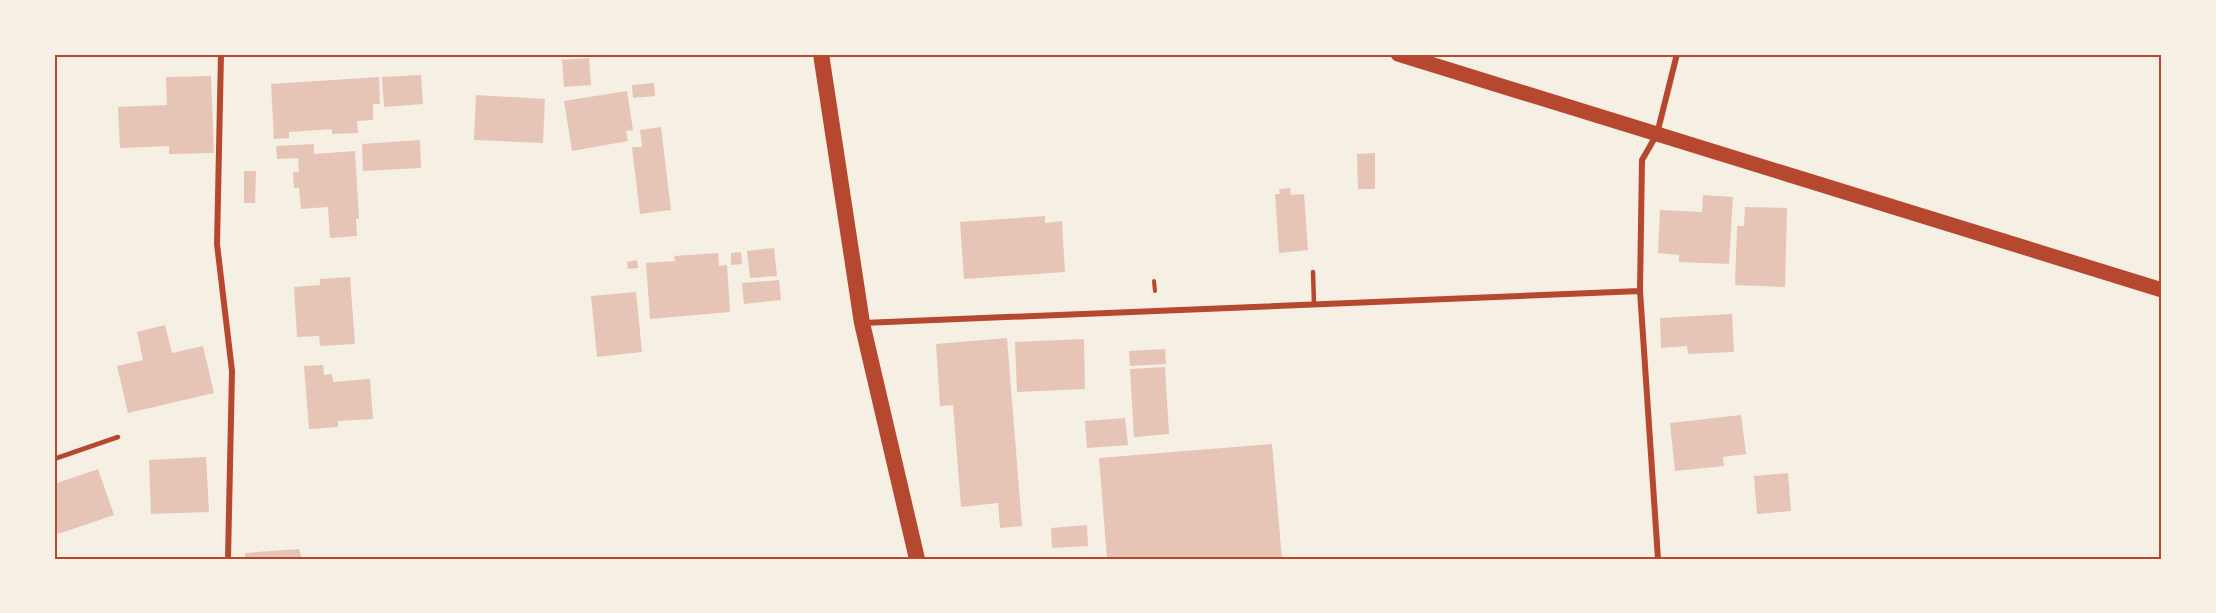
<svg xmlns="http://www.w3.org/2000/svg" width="2216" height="613" font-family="'Asap Condensed',sans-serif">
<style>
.building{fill:#e6c5b7}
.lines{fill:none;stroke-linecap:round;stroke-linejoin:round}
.path{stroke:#b5482f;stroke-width:4}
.service{stroke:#b5482f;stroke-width:4.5}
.minor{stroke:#b5482f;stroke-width:6}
.primary{stroke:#b5482f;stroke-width:15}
.trunk{stroke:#b5482f;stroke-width:16}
.neatline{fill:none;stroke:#b5482f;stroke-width:2}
</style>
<rect width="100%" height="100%" fill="#f6efe4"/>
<path class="building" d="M589 58 591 85 564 87 562 60Z
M421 75 423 104 384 107 382 77Z
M211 76 214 153 169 154V146L120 148 118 107 167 105 166 77Z
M379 77 380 104H373V120L357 121 358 133 332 134V129L289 132V138L274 139 271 84Z
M654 83 655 96 633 98 632 85Z
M627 91 633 130 626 131 628 141 572 151 564 101Z
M476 95 545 99 543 143 474 140Z
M661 127 671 210 640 214 632 147H642L640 130Z
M420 140 421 168 363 171 362 144Z
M314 144V154L355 151 359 219H356L357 236 330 238 328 207 301 209 299 188H294L293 172H299L298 158 277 159 276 146Z
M1375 153V189H1358L1357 154Z
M244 171H256L255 203H244Z
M1290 188 1291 195 1304 194 1308 250 1279 253 1275 194H1280L1279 189Z
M1703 195 1733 197 1729 264 1679 262V255L1658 253 1660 210 1702 212Z
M1745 207 1787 208 1785 287 1735 285 1737 226H1744Z
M1045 216V223L1062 221 1065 272 964 279 960 222Z
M774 248 777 276 750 278 747 251Z
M741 252 742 264 731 265V253Z
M718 253 719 266 727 265 730 312 650 319 646 263 675 261 674 256Z
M637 260 638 268 628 269 627 262Z
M350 277 355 344 320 346 319 336 297 337 294 287 320 285V279Z
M779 280 781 300 744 304 742 283Z
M636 292 642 352 597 357 591 296Z
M1732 314 1734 352 1688 354 1687 346 1661 348 1660 318Z
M165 325 172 353 203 346 214 393 128 413 117 366 143 360 137 332Z
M1007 338 1022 526 1000 528 998 503 961 507 953 405 940 406 936 344Z
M1084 339 1085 389 1017 392 1015 342Z
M1165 349 1166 364 1130 366 1129 351Z
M323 365 324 375 332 374 333 382 370 379 373 419 338 421V427L309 429 304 366Z
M1165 367 1169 434 1134 437 1130 369Z
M1741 415 1746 454 1723 457 1724 466 1675 471 1670 423Z
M1125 418 1128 445 1087 448 1085 421Z
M1272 444 1282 559H1107L1099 458Z
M206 457 209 512 151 514 149 460Z
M98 469 114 515 58 534 54 524V484Z
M1788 473 1791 511 1757 514 1754 476Z
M1087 525 1088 546 1052 548 1051 528Z
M299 549 302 559H245V553Z"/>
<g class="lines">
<path class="path" d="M1154 281 1155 291"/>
<path class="service" d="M1313 272 1314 304
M54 459 118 437"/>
<path class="minor" d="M221 54 217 244 232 371 228 559
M863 323 1640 291
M1658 559 1640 291 1642 160 1657 134 1677 54"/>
<path class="primary" d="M1398 54 2162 290"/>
<path class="trunk" d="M821 54 862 323 917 559"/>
</g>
<rect width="2216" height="613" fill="none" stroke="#f6efe4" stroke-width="111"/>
<rect x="56" y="56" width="2104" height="502" class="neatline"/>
</svg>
